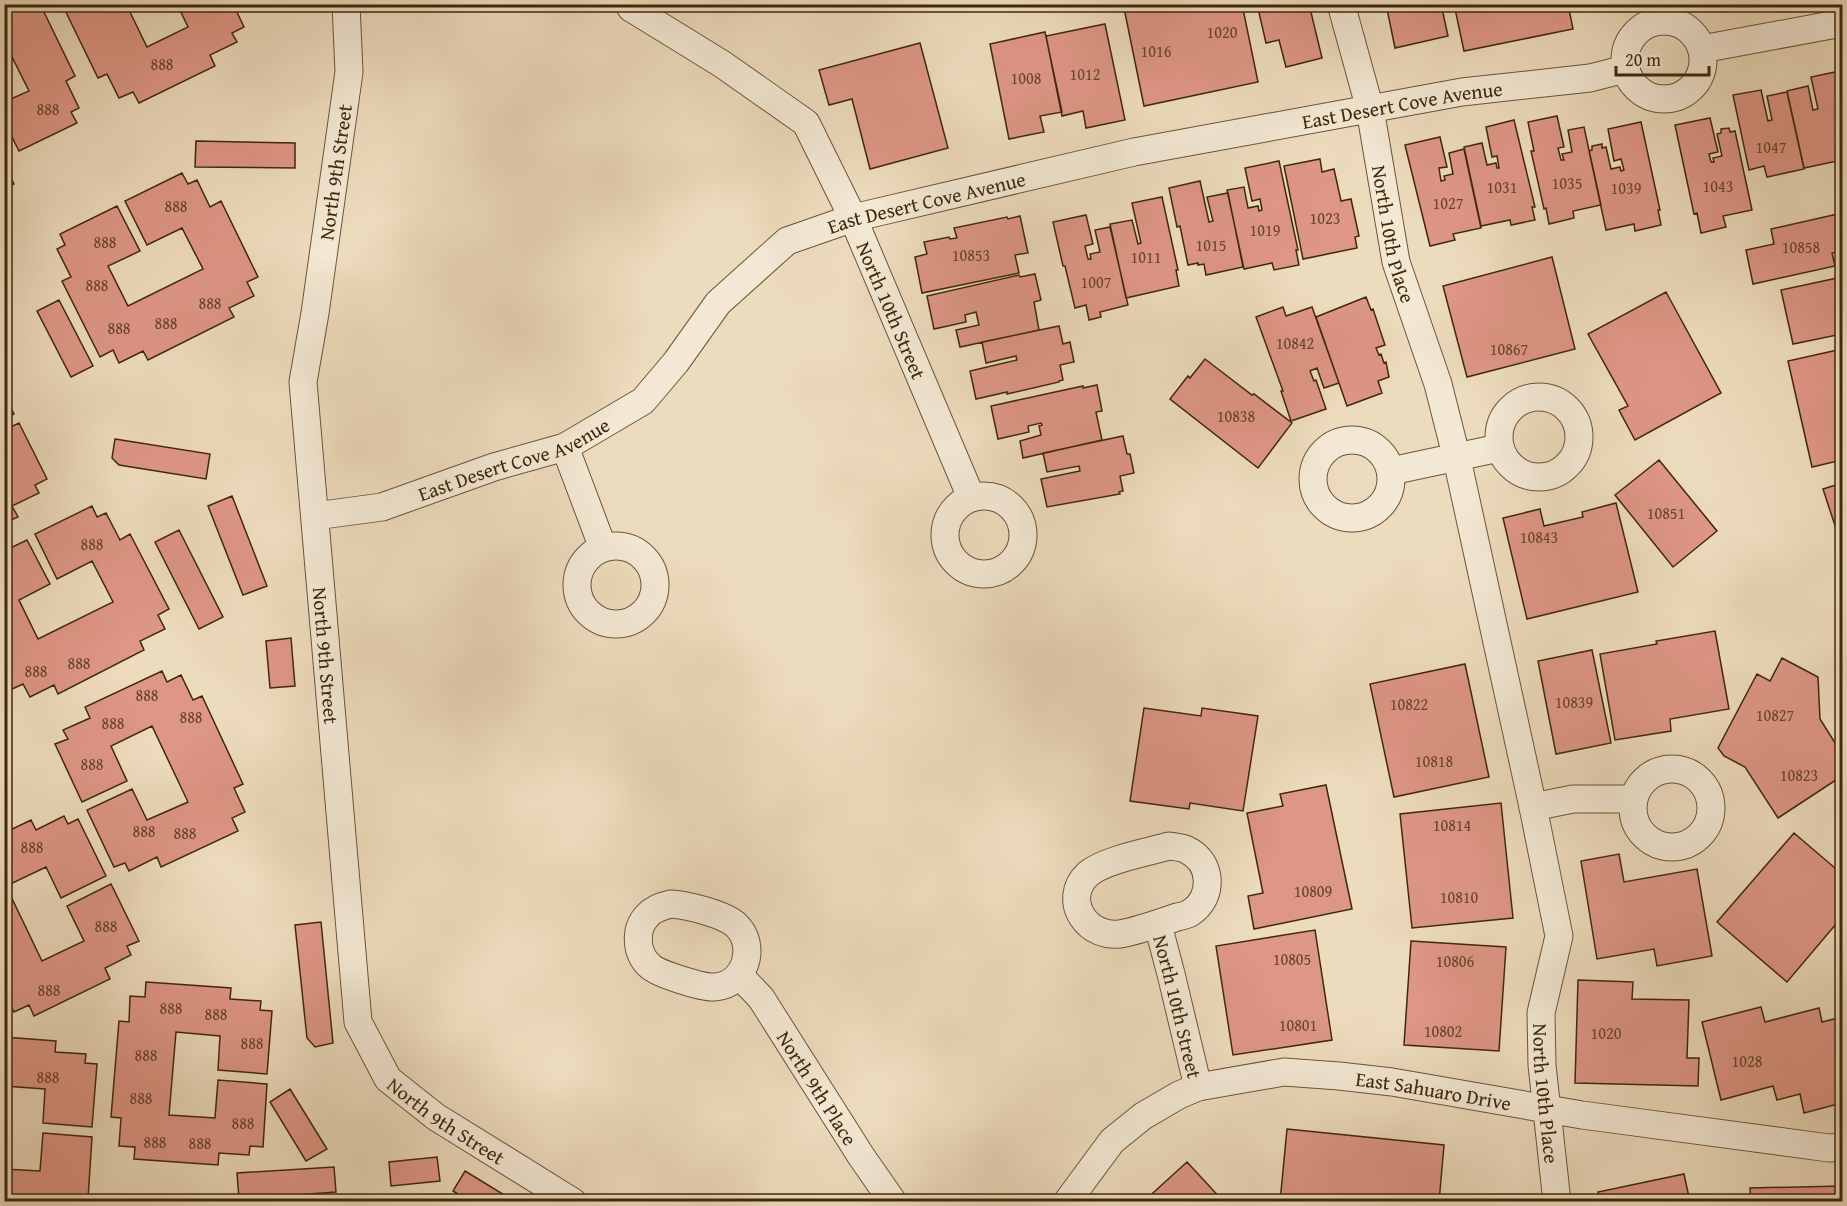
<svg xmlns="http://www.w3.org/2000/svg" width="1847" height="1206" font-family="'Gentium Book Plus',serif">
<style>
.building{fill:#de9685;stroke:#3f280a;stroke-width:1.5}
.lines{fill:none;stroke-linecap:round;stroke-linejoin:round}
.street-casing{stroke:#6a5537;stroke-width:29}
.street{stroke:#f3e8d4;stroke-width:27}
.labels{text-anchor:middle;dominant-baseline:central;stroke-width:6;stroke-linejoin:round;paint-order:stroke}
.number-label{font-size:16px;fill:#674429}
.street-label{font-size:20px;fill:#3f280a;stroke:#f3e8d4}
</style>
<rect width="100%" height="100%" fill="#eddbbd"/>
<filter id="stains"><feTurbulence type="fractalNoise" baseFrequency=".00333" numOctaves="4"/><feColorMatrix values="0 0 0 0 .2 0 0 0 0 .09 0 0 0 0 .02 0 0 0 .5 -.17"/></filter>
<radialGradient id="worn" r=".72"><stop offset=".6" stop-color="#630" stop-opacity="0"/><stop offset="1" stop-color="#630" stop-opacity=".3"/></radialGradient>
<path class="building" d="M4 4H24L25 7 29 4H40L75 76 66 81 79 108 71 112 77 123 19 151 4 121V102L29 91 9 51 4 53Z
M62 4H126L147 47 188 27 177 4H233L244 27 232 33 237 42 210 55 215 66 139 103 133 92 119 98 107 74 98 78Z
M1141 4H1242L1258 82 1144 106 1124 8Z
M1257 4H1309L1322 58 1286 67 1279 40 1266 43Z
M1386 4H1441L1448 36 1395 48Z
M1454 4H1568L1573 29 1464 51Z
M1105 24 1125 120 1086 128 1083 111 1062 116 1046 36Z
M1045 32 1062 112 1040 116 1044 132 1009 139 990 44Z
M920 43 948 148 870 169 852 99 829 105 819 70Z
M1840 71 1842 83V147L1840 148 1842 160 1804 168 1787 91 1808 86 1813 110 1818 109 1811 77Z
M1761 90 1768 121 1772 120 1767 96 1787 92 1804 169 1767 177 1764 166 1749 170 1733 95Z
M1557 116 1564 147 1558 148 1561 160H1564L1562 154 1572 152 1568 130 1584 127 1601 205 1573 211 1574 218 1549 224 1546 208 1544 209 1531 151H1534L1528 122Z
M1710 118 1718 152 1709 154 1711 162H1714L1713 158 1722 156 1717 134 1721 133V129L1729 128 1730 132 1735 131 1752 210 1723 216 1726 227 1701 233 1697 213 1694 214 1675 125Z
M1514 120 1535 207H1532L1535 220 1511 225 1510 220 1481 226 1464 147 1482 143 1487 165 1496 163 1497 168H1499L1497 156 1492 157 1486 127Z
M1641 122 1660 210H1658L1661 225 1635 231 1634 224 1606 230 1589 151 1592 150V146L1602 144V148L1606 147 1611 169 1620 167 1621 171 1624 170 1621 159 1614 161 1608 129Z
M1440 137 1447 167 1439 168 1441 181 1445 180 1444 176 1453 174 1449 153 1464 149 1481 228 1453 234 1455 240 1430 246 1405 145Z
M196 141 295 143V168L195 167Z
M4 143 11 155 4 159Z
M1320 159 1322 172 1334 169 1341 201 1351 199 1359 236 1355 237 1357 248 1303 259 1284 166Z
M1279 161 1298 250H1296L1299 265 1274 270 1272 263 1244 269 1227 190 1244 187 1248 208 1258 206 1259 211 1262 210 1260 199 1252 201 1245 168Z
M4 165 14 184 4 189Z
M182 173 188 184 197 180 210 207 221 201 258 277 247 282 254 296 229 308 234 317 148 360 143 351 119 363 113 350 100 357 62 281 71 277 57 249 65 245 60 234 117 206 140 251 108 266 128 306 203 269 182 228 147 245 125 201Z
M1200 181 1209 222 1213 221 1207 197 1228 193 1243 267 1206 275 1204 264 1198 265V263L1188 265 1180 226 1177 227 1169 188Z
M1162 197 1178 270H1176L1179 286 1126 298 1110 224 1132 220 1138 244 1141 243 1132 203Z
M1842 213V251L1832 253 1835 266 1753 284 1746 250 1774 244 1771 229Z
M1086 215 1093 244 1085 246 1088 259H1091L1090 254 1100 252 1095 230 1110 227 1128 305 1100 312 1101 317 1089 320 1086 305 1075 308 1065 266H1063L1053 222Z
M1020 216 1028 253 1015 255 1019 273 922 293 915 257 927 254 924 242 949 237 950 239 957 238 954 228 1007 217 1008 219Z
M1552 257 1575 349 1467 377 1443 286Z
M1035 274 1041 300 1034 302 1039 330 960 347 956 330 979 325 976 312 965 315 966 322 934 329 927 296 1019 275 1020 277Z
M1842 277V334L1793 344 1781 290Z
M1666 292 1721 393 1635 440 1619 410 1628 406 1588 334Z
M1366 297 1371 310 1373 309 1385 345 1376 348 1379 355 1381 354 1384 363 1386 362 1389 377 1378 381 1382 393 1347 406 1316 317Z
M59 300 93 366 71 377 37 311Z
M1283 307 1286 316 1312 307 1339 383 1324 388 1317 368 1310 371 1314 381 1316 380 1326 409 1291 421 1281 391H1283L1256 317Z
M1059 326 1063 344 1070 342 1074 362 1060 365 1063 380 1059 381V382L1007 394V392L976 399 970 371 1017 360 1016 356 986 363 982 342Z
M1842 349V460L1812 467 1788 361Z
M1205 359 1252 395 1254 394 1292 423 1258 468 1170 399 1188 376 1190 378Z
M1097 385 1102 411 1096 412 1102 440 1023 458 1020 441 1041 435 1039 426 1042 425 1041 423 1028 426 1029 432 998 439 991 406 1083 386V388Z
M4 395 14 414 4 419Z
M19 423 47 479 35 485 39 493 12 506 18 517 4 523V430Z
M1123 436 1127 454H1130L1134 473 1120 476 1123 491 1119 492 1120 494 1047 507 1041 479 1080 471 1079 466 1047 472 1043 453Z
M115 439 210 454 206 479 119 465 112 458Z
M1659 460 1717 531 1673 567 1615 495Z
M1842 483V547L1823 489Z
M232 496 267 586 243 595 208 506Z
M1616 503 1638 592 1527 619 1503 518 1540 509 1544 526 1583 517 1582 512Z
M92 506 97 517 106 513 120 540 130 534 169 609 158 615 165 629 140 641 144 650 58 694 54 685 30 697 23 684 10 690 4 679V551L27 540 50 584 19 600 38 639 113 602 92 561 57 579 35 534Z
M179 530 223 617 199 629 155 542Z
M1715 631 1729 709 1670 719 1671 731 1615 740 1600 654 1657 644 1656 641Z
M291 638 295 686 270 688 266 641Z
M1592 650 1611 743 1556 754 1538 661Z
M1782 658 1818 677 1820 719 1842 754V776L1778 818 1745 767 1724 756 1718 748 1757 674 1770 681Z
M1465 664 1489 777 1394 797 1370 684Z
M162 671 167 682 181 675 193 700 202 696 243 784 234 788 245 812 232 818 238 831 161 867 157 857 129 871 125 863 114 867 87 810 132 789 147 820 188 802 152 726 111 746 127 781 82 802 55 744 68 739 63 730 90 718 85 707Z
M1144 708 1201 716 1202 708 1258 716 1243 811 1190 803 1189 809 1130 801Z
M1326 785 1352 909 1254 929 1248 896 1263 893 1247 813 1283 806 1280 794Z
M1501 803 1513 918 1412 928 1400 814Z
M64 816 68 824 78 819 106 876 61 898 46 867 6 886 42 961 84 941 67 906 111 884 139 941 127 946 131 955 105 968 110 979 34 1016 29 1005 14 1012 4 992V833L31 820 36 830Z
M1794 833 1842 874V917L1787 982 1717 922Z
M1619 854 1624 882 1697 869 1712 956 1657 966 1654 949 1597 959 1581 861Z
M321 922 333 1043 315 1047 307 1038 295 925Z
M1315 930 1332 1040 1233 1055 1216 946Z
M1411 941 1506 947 1499 1051 1404 1045Z
M1578 980 1633 982 1632 999 1689 1000 1687 1058H1699L1698 1086 1575 1083Z
M146 982 231 988 230 999 261 1001 260 1010 272 1011 267 1074 218 1070 220 1036 176 1032 169 1115 215 1118 218 1080 267 1084 263 1147 250 1146 249 1155 219 1153 218 1165 134 1159 135 1147 119 1146 121 1118 111 1117 119 1021 129 1022 130 996 145 997Z
M1761 1007 1765 1022 1819 1008 1822 1022 1842 1017V1103L1804 1113 1800 1094 1777 1100 1773 1086 1721 1100 1702 1022Z
M4 1037 56 1041 55 1052 86 1054 85 1063 97 1064 92 1127 43 1123 45 1089 4 1086Z
M290 1089 327 1149 306 1161 270 1102Z
M1287 1129 1444 1145 1439 1202H1280Z
M43 1133 92 1137 88 1199H75L74 1202H4V1169L40 1171Z
M437 1157 440 1181 391 1186 389 1162Z
M1187 1162 1224 1202H1143Z
M334 1167 336 1192 239 1199 237 1173Z
M465 1171 506 1196 503 1202H470L453 1191Z
M1684 1174 1690 1202H1600L1598 1192Z
M1842 1186V1202H1751L1750 1188Z"/>
<g class="lines">
<defs>
<g id="street">
<path id="s1" d="M346 4 349 72 315 313 303 382 358 1022 388 1079 436 1117 573 1202"/>
<path id="s2" d="M629 4 631 8 722 64 806 123 853 218 971 497"/>
<path id="s3" d="M1341 4 1370 109 1396 262 1438 384 1457 459 1533 807 1559 936 1541 1013 1542 1065 1557 1202"/>
<circle cx="1664" cy="60" r="39"/>
<path d="M1702 49 1842 23"/>
<circle cx="1539" cy="437" r="40"/>
<circle cx="1352" cy="479" r="39"/>
<path d="M565 447 603 548"/>
<path d="M1391 471 1499 448"/>
<circle cx="984" cy="535" r="39"/>
<path id="s4" d="M315 516 382 507 494 467 565 447 643 401 676 362 718 303 787 241 853 218 1134 152 1462 92 1590 78 1625 69"/>
<circle cx="616" cy="585" r="39"/>
<circle cx="1672" cy="808" r="39"/>
<path d="M1533 807 1573 799H1633"/>
<path d="M1169 846C1175 847 1182 847 1187 850 1213 862 1214 898 1190 913 1187 915 1182 916 1177 917 1160 923 1143 929 1125 933 1088 942 1060 900 1088 874 1104 860 1148 852 1169 846Z"/>
<path d="M671 904C687 905 724 914 736 925 758 946 745 985 715 987 703 988 658 974 650 966 636 954 634 930 647 916 653 909 662 906 671 904Z"/>
<path id="s5" d="M1158 925 1171 974 1198 1087"/>
<path id="s6" d="M739 975 761 998 861 1156 893 1202"/>
<path id="s7" d="M1067 1202 1112 1141 1143 1116 1179 1095 1198 1087 1284 1072 1339 1076 1392 1082 1582 1115 1829 1148 1842 1147"/>
</g>
</defs>
<use href="#street" class="street-casing"/>
<use href="#street" class="street"/>
</g>
<g class="labels">
<g class="number-label">
<text x="1222" y="32">1020</text>
<text x="1156" y="51">1016</text>
<text x="162" y="64">888</text>
<text x="1085" y="74">1012</text>
<text x="1026" y="78">1008</text>
<text x="48" y="109">888</text>
<text x="1771" y="147">1047</text>
<text x="1567" y="183">1035</text>
<text x="1718" y="186">1043</text>
<text x="1502" y="187">1031</text>
<text x="1626" y="188">1039</text>
<text x="1448" y="203">1027</text>
<text x="176" y="206">888</text>
<text x="1325" y="218">1023</text>
<text x="1265" y="230">1019</text>
<text x="105" y="242">888</text>
<text x="1211" y="245">1015</text>
<text x="1801" y="247">10858</text>
<text x="971" y="255">10853</text>
<text x="1146" y="257">1011</text>
<text x="1096" y="282">1007</text>
<text x="97" y="285">888</text>
<text x="210" y="303">888</text>
<text x="166" y="323">888</text>
<text x="119" y="328">888</text>
<text x="1295" y="343">10842</text>
<text x="1509" y="349">10867</text>
<text x="1236" y="416">10838</text>
<text x="1666" y="513">10851</text>
<text x="1539" y="537">10843</text>
<text x="92" y="544">888</text>
<text x="79" y="663">888</text>
<text x="36" y="671">888</text>
<text x="147" y="695">888</text>
<text x="1574" y="702">10839</text>
<text x="1409" y="704">10822</text>
<text x="1775" y="715">10827</text>
<text x="191" y="717">888</text>
<text x="113" y="723">888</text>
<text x="1434" y="761">10818</text>
<text x="92" y="764">888</text>
<text x="1799" y="775">10823</text>
<text x="1452" y="825">10814</text>
<text x="144" y="831">888</text>
<text x="185" y="833">888</text>
<text x="32" y="847">888</text>
<text x="1313" y="891">10809</text>
<text x="1459" y="897">10810</text>
<text x="106" y="926">888</text>
<text x="1292" y="959">10805</text>
<text x="1455" y="961">10806</text>
<text x="49" y="990">888</text>
<text x="171" y="1008">888</text>
<text x="216" y="1014">888</text>
<text x="1298" y="1025">10801</text>
<text x="1443" y="1031">10802</text>
<text x="1606" y="1033">1020</text>
<text x="252" y="1043">888</text>
<text x="146" y="1055">888</text>
<text x="1747" y="1061">1028</text>
<text x="48" y="1077">888</text>
<text x="141" y="1098">888</text>
<text x="243" y="1123">888</text>
<text x="155" y="1142">888</text>
<text x="200" y="1143">888</text>
</g>
<g class="street-label">
<text stroke="none"><textPath href="#s4" startOffset="1198">East Desert Cove Avenue</textPath></text>
<text transform="translate(335 172) rotate(-82)">North 9th Street</text>
<text stroke="none"><textPath href="#s4" startOffset="712">East Desert Cove Avenue</textPath></text>
<text stroke="none"><textPath href="#s3" startOffset="236">North 10th Place</textPath></text>
<text stroke="none"><textPath href="#s2" startOffset="420">North 10th Street</textPath></text>
<text stroke="none"><textPath href="#s4" startOffset="208">East Desert Cove Avenue</textPath></text>
<text stroke="none"><textPath href="#s1" startOffset="656">North 9th Street</textPath></text>
<text stroke="none"><textPath href="#s5" startOffset="84">North 10th Street</textPath></text>
<text stroke="none"><textPath href="#s6" startOffset="138">North 9th Place</textPath></text>
<text stroke="none"><textPath href="#s7" startOffset="416">East Sahuaro Drive</textPath></text>
<text stroke="none"><textPath href="#s3" startOffset="1118">North 10th Place</textPath></text>
<text stroke="none"><textPath href="#s1" startOffset="1160">North 9th Street</textPath></text>
</g>
</g>
<rect width="1847" height="1206" fill="none" stroke="#eddbbd" stroke-width="24"/>
<rect x="6" y="6" width="1835" height="1194" fill="none" stroke="#3f280a" stroke-width="3"/>
<rect x="12" y="12" width="1823" height="1182" fill="none" stroke="#3f280a" stroke-width="1.5"/>
<path d="M1616 66v9h93v-9" fill="none" stroke="#3f280a" stroke-width="3"/>
<text x="1625" y="66" font-size="18" fill="#3f280a" stroke="#f3e8d4" stroke-width="4.5" paint-order="stroke">20 m</text>
<rect width="100%" height="100%" filter="url(#stains)"/>
<rect width="100%" height="100%" fill="url(#worn)"/>
</svg>
